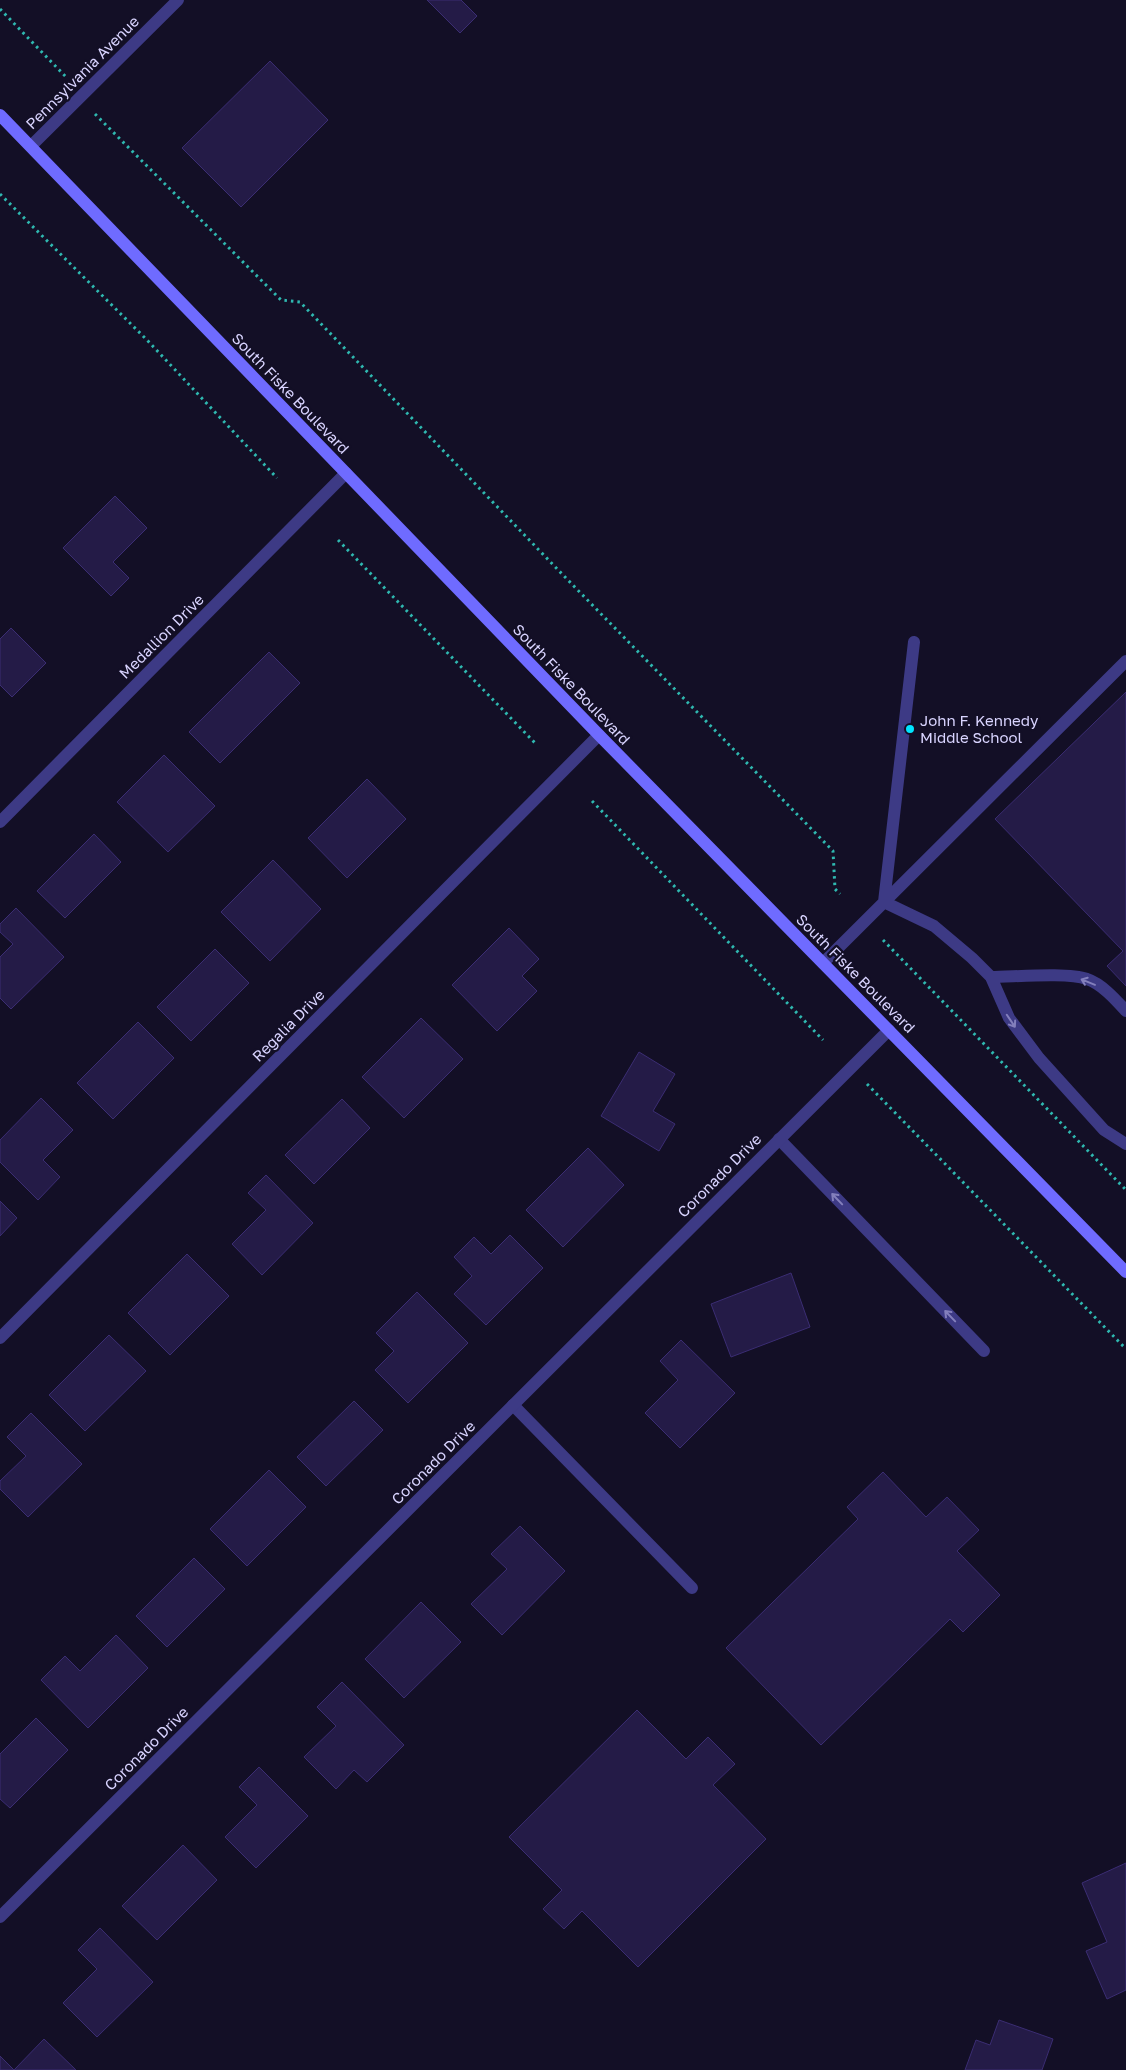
<svg xmlns="http://www.w3.org/2000/svg" width="1126" height="2070" font-family="'Golos Text',sans-serif">
<style>
.building{fill:#241b47;stroke:#3b2d73}
.lines{fill:none;stroke-linecap:round;stroke-linejoin:round}
.path{stroke:#2fb8b0;stroke-width:3;stroke-dasharray:2.5 4;stroke-linecap:butt}
.service{stroke:#3d3a85;stroke-width:12}
.minor{stroke:#3d3a85;stroke-width:12}
.secondary{stroke:#6f6bff;stroke-width:12}
.oneway{stroke:#837fbc}
.poi-dot{fill:#00e5ff;stroke:#130f26;stroke-width:2}
.labels{text-anchor:middle;dominant-baseline:central;stroke-width:4.5;stroke-linejoin:round;paint-order:stroke}
.street-label{font-size:15px;fill:#d9d4ff;stroke:#130f26}
.poi-label{font-size:15px;fill:#d9d4ff;stroke:#130f26;text-anchor:start}
</style>
<rect width="100%" height="100%" fill="#130f26"/>
<path class="building" d="M427 0H461L477 16 460 33Z
M270 61 328 120 241 207 182 148Z
M115 496 147 528 113 562 129 578 111 596 63 548Z
M11 628 46 663 12 697 0 685V639Z
M269 652 300 683 220 763 189 732Z
M1126 692V986L1107 966 1123 951 995 819Z
M164 755 215 806 168 852 117 802Z
M367 779 406 819 347 878 308 838Z
M94 834 121 862 65 918 37 891Z
M273 860 321 909 270 961 221 912Z
M16 908 64 957 11 1009 0 998V957L13 944 0 932V924Z
M509 928 539 959 522 976 537 991 497 1031 452 985Z
M215 949 249 983 191 1041 157 1007Z
M421 1018 463 1059 404 1118 362 1077Z
M138 1022 174 1058 113 1119 77 1083Z
M639 1052 675 1074 653 1111 675 1124 659 1151 601 1116Z
M41 1098 73 1130 43 1160 60 1177 38 1200 0 1162V1140Z
M342 1099 370 1128 314 1184 285 1155Z
M588 1148 624 1185 563 1247 526 1210Z
M266 1175 313 1223 262 1275 232 1244 266 1210 248 1193Z
M0 1201 17 1218 0 1236Z
M510 1235 543 1268 486 1325 454 1294 472 1276 454 1257 474 1237 491 1254Z
M187 1254 229 1296 170 1355 128 1313Z
M791 1273 810 1327 731 1357 711 1304Z
M417 1292 468 1343 408 1403 375 1370 394 1351 376 1333Z
M109 1335 146 1371 85 1431 49 1395Z
M681 1340 735 1393 680 1448 645 1413 678 1380 660 1361Z
M354 1401 383 1430 326 1486 297 1457Z
M31 1413 82 1464 28 1517 0 1489V1481L26 1456 7 1437Z
M269 1470 306 1507 247 1566 210 1529Z
M883 1472 926 1517 947 1497 979 1530 957 1551 1000 1595 963 1632 950 1619 821 1745 726 1648 858 1519 847 1507Z
M520 1526 565 1571 502 1635 471 1604 507 1569 491 1554Z
M194 1558 225 1589 167 1647 136 1616Z
M421 1602 461 1642 404 1698 365 1659Z
M116 1635 148 1668 88 1728 41 1680 65 1656 80 1671Z
M342 1682 404 1745 367 1782 354 1770 336 1789 304 1757 336 1726 317 1707Z
M637 1710 686 1759 708 1737 735 1764 713 1785 766 1839 638 1967 582 1911 564 1929 543 1909 562 1890 509 1837Z
M36 1718 68 1750 10 1808 0 1799V1754Z
M259 1767 308 1816 256 1868 225 1837 257 1805 239 1787Z
M183 1845 217 1880 157 1940 122 1906Z
M1126 1863V1990L1107 1999 1086 1951 1107 1942 1082 1883Z
M100 1928 153 1982 97 2037 63 2003 97 1969 78 1950Z
M999 2020 1053 2039 1042 2070H965L976 2040 990 2045Z
M44 2039 76 2070H0V2056L14 2070Z"/>
<g class="lines">
<path class="path" d="M0 9 67 78
M95 114 281 300 300 302 563 575 833 851 835 889 840 894
M0 194 147 340 277 478
M338 540 536 744
M592 801 823 1040
M883 940 1126 1190
M867 1084 1126 1349"/>
<path class="service" d="M914 642 884 902 934 926 972 958 991 977 1009 1018 1039 1058 1104 1130 1126 1144
M823 963 1126 661
M991 977C1013 977 1068 972 1087 979 1102 984 1116 1000 1126 1011
M779 1139 984 1351
M513 1405 692 1588"/>
<path class="minor" d="M31 146 178 0
M0 822 346 473
M0 1338 599 735
M0 1917 889 1030"/>
<path class="secondary" d="M0 115 599 735 1126 1272"/>
</g>
<defs><path id="oneway-shaft" d="M-6 0H5M1.5-3L5.5 0L1.5 3" fill="none" stroke-width="1.6" stroke-linecap="round" stroke-linejoin="round" transform="scale(1.25)"/></defs>
<g class="oneway">
<use href="#oneway-shaft" transform="translate(1088 982) rotate(-158)"/>
<use href="#oneway-shaft" transform="translate(1011 1021) rotate(56)"/>
<use href="#oneway-shaft" transform="translate(837 1199) rotate(-134)"/>
<use href="#oneway-shaft" transform="translate(950 1316) rotate(-134)"/>
</g>
<circle class="poi-dot" cx="910" cy="729" r="5"/>
<g class="labels">
<g class="street-label">
<text transform="translate(82 72) rotate(-45)">Pennsylvania Avenue</text>
<text transform="translate(291 393) rotate(46)">South Fiske Boulevard</text>
<text transform="translate(161 636) rotate(-45)">Medallion Drive</text>
<text transform="translate(572 684) rotate(46)">South Fiske Boulevard</text>
<text transform="translate(856 973) rotate(45)">South Fiske Boulevard</text>
<text transform="translate(288 1025) rotate(-45)">Regalia Drive</text>
<text transform="translate(719 1175) rotate(-45)">Coronado Drive</text>
<text transform="translate(433 1462) rotate(-45)">Coronado Drive</text>
<text transform="translate(146 1748) rotate(-45)">Coronado Drive</text>
</g>
<g class="poi-label">
<text x="920" y="720">John F. Kennedy<tspan x="920" dy="17">Middle School</tspan></text>
</g>
</g>
</svg>
